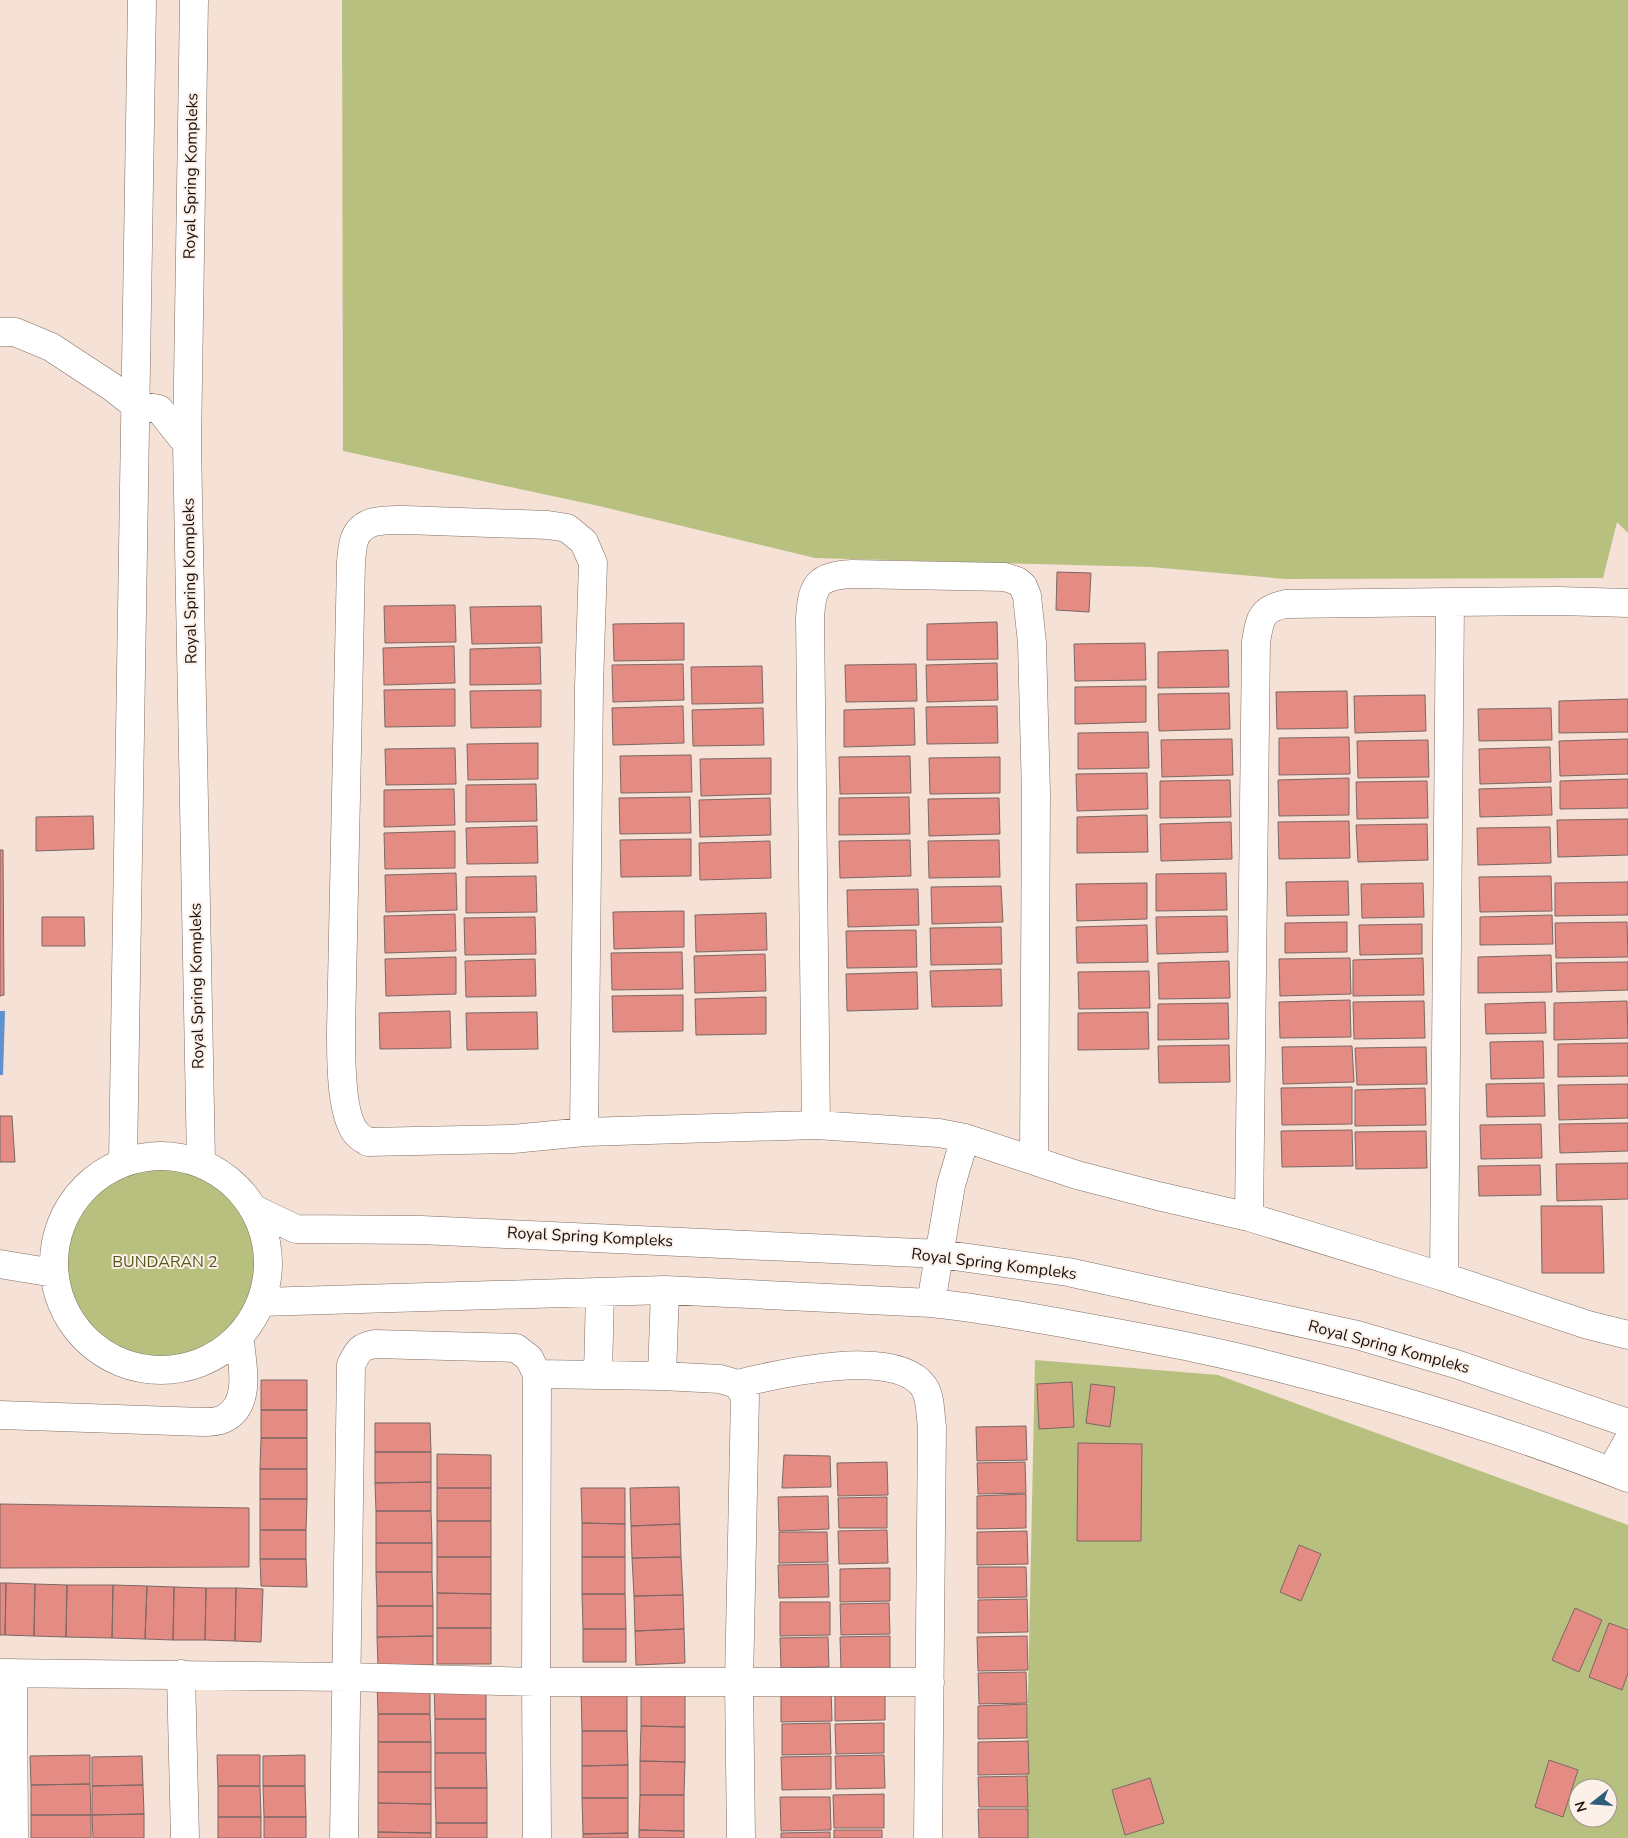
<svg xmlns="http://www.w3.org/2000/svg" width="1628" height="1838" font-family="'Nunito Sans',sans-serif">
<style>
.green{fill:#b7c07f;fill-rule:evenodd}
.water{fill:#6092d0}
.building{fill:#e48c84;stroke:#7c6764}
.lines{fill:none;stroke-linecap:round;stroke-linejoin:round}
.minor-casing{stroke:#806f64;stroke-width:29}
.minor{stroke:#fff;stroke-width:28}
.labels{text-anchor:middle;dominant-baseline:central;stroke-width:4;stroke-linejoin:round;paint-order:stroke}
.street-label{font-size:16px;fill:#17100c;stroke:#fcf0e9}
.park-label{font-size:16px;fill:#52581c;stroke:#fcf0e9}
</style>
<rect width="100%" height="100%" fill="#f5e1d5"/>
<path class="green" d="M342 0H1628V533L1617 522 1603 578 1285 579 1151 567 815 558 599 506 343 451Z
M62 1264a97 97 0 1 1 194 0a97 97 0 1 1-194 0Z
M1035 1360 1218 1375 1628 1525V1838H1025ZM1578 1788H1608V1818H1578Z"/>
<path class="water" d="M0 1011H5L3 1075H0Z"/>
<path class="building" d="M1057 572 1091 573 1089 612 1056 610Z
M455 605 456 642 385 643 384 606Z
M541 606 542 643 472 644 470 607Z
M997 622 998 659 927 660V624Z
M684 623V660L614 661 613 624Z
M1145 643 1146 680 1075 681 1074 644Z
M454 646 455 683 384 685 383 648Z
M540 647 541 684 470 685V649Z
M1228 650 1229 687 1158 688V652Z
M997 663 998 700 927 702 926 665Z
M683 664 684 700 613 702 612 665Z
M916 664 917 701 846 702 845 665Z
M762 666 763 703 692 704 691 667Z
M1146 686V722L1075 724V687Z
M455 689V726L385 727 384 690Z
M541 690V727L471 728 470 691Z
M1347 691 1348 728 1277 729 1276 692Z
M1229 693 1230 729 1159 731 1158 694Z
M1425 695 1426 731 1355 733 1354 696Z
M1628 699V732L1559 733V701Z
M683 706 684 743 613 745 612 708Z
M997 706 998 743 927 744 926 707Z
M763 708 764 745 693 746 692 710Z
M914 708 915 745 844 747V710Z
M1551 708 1552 740 1479 741 1478 709Z
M1148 732 1149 768 1078 769V733Z
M1349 737 1350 774 1279 775V738Z
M1232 739 1233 775 1162 777 1161 740Z
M1628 739V774L1560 776 1559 741Z
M1428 740 1429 777 1358 778 1357 741Z
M538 743V779L468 780 467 744Z
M1550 747 1551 782 1480 784 1479 749Z
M455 748 456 784 386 785 385 749Z
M691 755 692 792 621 793 620 756Z
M910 756 911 793 840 794 839 757Z
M1000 757V793L930 794 929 758Z
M771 758V794L701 796 700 759Z
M1147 773 1148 809 1077 811 1076 774Z
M1349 778V815L1279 816 1278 780Z
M1628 779V808L1560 809V781Z
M1230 780 1231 817 1160 818V781Z
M1427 781 1428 818 1357 819 1356 782Z
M536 784 537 821 466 822V785Z
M1551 787 1552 815 1480 817 1479 789Z
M454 789 455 825 384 827V790Z
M690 797 691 833 620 834 619 798Z
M909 797 910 834 839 835V798Z
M770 798 771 835 700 837 699 800Z
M999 798 1000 834 929 836 928 799Z
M1147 815 1148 852 1077 853V817Z
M93 816 94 849 36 851V817Z
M1628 819V855L1558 857 1557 820Z
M1349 821 1350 858 1279 859 1278 822Z
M1231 822 1232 859 1161 861 1160 824Z
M1427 824 1428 860 1358 862 1356 825Z
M537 826 538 863 467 864 466 828Z
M1550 827 1551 863 1478 865 1477 828Z
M455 831V868L385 869 384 833Z
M691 839V876L621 877 620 840Z
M910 840 911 876 840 878 839 841Z
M999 840 1000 877 929 878 928 841Z
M770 841 771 878 700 880 699 843Z
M0 850H3L4 995 0 996Z
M456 873 457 910 386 912 385 875Z
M1226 873 1227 910 1156 911V874Z
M536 876 537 912 466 913V877Z
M1551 876 1552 911 1480 912 1479 877Z
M1348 881 1349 915 1287 916 1286 882Z
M1628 882V915L1555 916V883Z
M1147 883V919L1077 921 1076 884Z
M1423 883 1424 917 1362 918 1361 884Z
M1001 886 1003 922 932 924 931 887Z
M918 889 919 925 848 927 847 890Z
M684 911V947L614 949 613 912Z
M766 913 767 950 696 952 695 915Z
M455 914 456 951 385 953 384 916Z
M1552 915 1553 944 1480 945V917Z
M1227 916 1228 952 1157 954 1156 917Z
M42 917H84L85 946H42Z
M535 917 536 954 465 955 464 918Z
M1347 922V952L1285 953V923Z
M1627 922 1628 957 1556 958 1555 923Z
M1422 924V954L1360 955 1359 925Z
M1147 925 1148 962 1077 963 1076 927Z
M1001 927 1002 964 931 965 930 928Z
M916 930 917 967 847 968 846 931Z
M682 952 683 989 612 990 611 953Z
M765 954 766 991 695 993 694 956Z
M1551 955 1552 992 1478 993V957Z
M456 957V994L386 996 385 959Z
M1350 958 1351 994 1280 996 1279 959Z
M1423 958 1424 995 1353 996V960Z
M535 959 536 996 466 997 465 961Z
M1229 961 1230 998 1159 999 1158 963Z
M1628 962V990L1557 992 1556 963Z
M1001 969 1002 1006 932 1007 930 971Z
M1149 971 1150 1008 1079 1009 1078 972Z
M917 972 918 1009 847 1011 846 974Z
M683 995V1031L613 1032 612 996Z
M766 997V1034L696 1035 695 999Z
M1350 1000 1351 1037 1280 1038 1279 1002Z
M1424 1001 1425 1038 1354 1039 1353 1002Z
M1627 1001 1628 1038 1554 1040V1003Z
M1545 1002 1546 1033 1486 1034 1485 1004Z
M1228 1003 1229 1039 1158 1040V1004Z
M450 1011 451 1048 380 1049 379 1013Z
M537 1012 538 1049 467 1050 466 1013Z
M1148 1012 1149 1049 1078 1050V1013Z
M1543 1041 1544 1078 1491 1079 1490 1042Z
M1628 1043V1076L1558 1077V1044Z
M1229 1045 1230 1082 1159 1083 1158 1046Z
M1352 1046 1354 1082 1283 1084 1282 1047Z
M1426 1047 1427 1084 1357 1085 1355 1048Z
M1544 1083 1545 1116 1487 1117 1486 1084Z
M1628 1084V1118L1559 1120 1558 1085Z
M1352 1087V1124L1282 1125 1281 1088Z
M1425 1088 1426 1125 1355 1126V1090Z
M0 1116H12L15 1162H0Z
M1628 1123V1151L1560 1153 1559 1124Z
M1541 1124 1542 1158 1481 1159 1480 1125Z
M1352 1130 1353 1166 1282 1167 1281 1131Z
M1426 1131 1427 1168 1356 1169 1355 1132Z
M1628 1163V1199L1557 1201 1556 1164Z
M1540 1165 1541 1195 1479 1196 1478 1166Z
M1541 1206H1602L1604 1273H1542Z
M261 1380H307V1410H261Z
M1072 1382 1074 1427 1039 1429 1037 1384Z
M1091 1384 1115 1387 1110 1427 1086 1423Z
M261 1410H307V1438H261Z
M375 1423H430L431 1452H375Z
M1026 1426 1027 1460 977 1461 976 1427Z
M261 1438H307V1469H260Z
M1078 1443 1142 1444 1141 1541H1077Z
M375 1452H431V1482L375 1483Z
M437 1454 491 1455V1488H437Z
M784 1455 830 1456 831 1487 782 1488Z
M887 1462 888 1495 838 1496 837 1463Z
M1025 1462 1026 1493 978 1494 977 1463Z
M260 1469H307V1499H260Z
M431 1482V1511H376L375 1483Z
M679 1487 680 1524 631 1526 630 1488Z
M437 1488H491V1521H437Z
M581 1488H625V1524L582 1523Z
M1026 1494V1528L977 1529V1496Z
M828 1496 829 1529 779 1531 778 1497Z
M887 1497V1528H839L838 1498Z
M260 1499H307L306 1530H260Z
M0 1504 249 1508V1567L0 1568Z
M376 1511H431L432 1543H376Z
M437 1521H491V1557H437Z
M582 1523 625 1524V1557H582Z
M680 1524 681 1557 632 1558 631 1526Z
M260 1530H306V1559H260Z
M887 1530 888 1563 839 1564 838 1531Z
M1027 1531 1028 1564 977 1565V1532Z
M779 1532H827L828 1562 779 1563Z
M376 1543H432V1572H376Z
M1299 1545 1321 1554 1301 1601 1280 1592Z
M437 1557H491V1594L437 1593Z
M582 1557H625V1594H582Z
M681 1557 683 1595 634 1596 632 1558Z
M260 1559H306L307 1587 261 1586Z
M828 1564 829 1597 779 1598 778 1565Z
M978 1567H1026L1027 1597 978 1598Z
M890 1568V1601L840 1602V1569Z
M376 1572H432L433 1606H377Z
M0 1583H6L5 1635H0Z
M6 1583 35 1584 34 1636 5 1635Z
M35 1584 67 1585 66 1637 34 1636Z
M67 1585H113L112 1638 66 1637Z
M113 1585 147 1586 145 1639 112 1638Z
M147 1586 174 1587 173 1640 145 1639Z
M174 1587 206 1588 205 1640H173Z
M206 1588H236L235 1641 205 1640Z
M236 1588 263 1589 261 1642 235 1641Z
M437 1593 491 1594V1628H437Z
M582 1594H625L626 1629H583Z
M683 1595 684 1629 635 1631 634 1596Z
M1027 1599 1028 1632 978 1633V1600Z
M780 1602H830V1635L780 1636Z
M889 1603 890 1634 841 1635 840 1604Z
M377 1606H433V1636L377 1637Z
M1575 1608 1602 1620 1579 1672 1552 1660Z
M1609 1623 1628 1630V1673L1622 1690 1589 1677Z
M437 1628H491V1664H437Z
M583 1629H626V1662H583Z
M684 1629 685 1663 636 1665 635 1631Z
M433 1636V1665H378L377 1637Z
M890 1636V1669L841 1670 840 1637Z
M1027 1636 1028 1670 978 1671 977 1637Z
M828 1637 829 1667 781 1668 780 1638Z
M1026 1672 1027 1703 979 1704 978 1673Z
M434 1682H486V1719H435Z
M377 1683H430V1714H378Z
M885 1687V1720L835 1721V1688Z
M831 1688 832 1721 781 1722V1689Z
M641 1689H685V1727L641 1726Z
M581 1691H627V1731H582Z
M1027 1704V1738L978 1739V1706Z
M378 1714H430L431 1742H378Z
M435 1719H486V1753H435Z
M830 1723 831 1754 782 1755V1724Z
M884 1723V1753L836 1754 835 1724Z
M641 1726 685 1727V1762L640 1761Z
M582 1731H627L628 1765 582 1766Z
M1028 1741 1029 1774 978 1775V1742Z
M378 1742H431V1772H378Z
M435 1753H486L487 1788H435Z
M90 1755V1784L31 1785 30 1756Z
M217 1755H260V1786H218Z
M305 1755V1786H263V1756Z
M884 1755 885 1788 836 1789 835 1756Z
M142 1756 143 1785 92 1786V1757Z
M831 1756V1789L782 1790 781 1757Z
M1549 1760 1578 1770 1563 1817 1535 1807Z
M640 1761 685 1762 684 1795H640Z
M628 1765V1798H582V1766Z
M378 1772H431V1804L378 1803Z
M1027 1776 1028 1807H979L978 1777Z
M1150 1778 1164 1823 1125 1835 1112 1790Z
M90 1784 91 1815H31V1785Z
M143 1785 144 1814 92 1815V1786Z
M218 1786H260L261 1817H218Z
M263 1786H305L306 1817H264Z
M435 1788H487V1823H436Z
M884 1794V1828H834L833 1795Z
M640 1795H684V1831L639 1830Z
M780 1797H830L831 1830 781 1831Z
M582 1798H628V1833L583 1834Z
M378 1803 431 1804V1833L378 1832Z
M978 1809H1028V1838H979Z
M144 1814V1838H93L92 1815Z
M31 1815H91V1838H31Z
M218 1817H261V1838H218Z
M264 1817H306V1838H264Z
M436 1823H487V1838H436Z
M639 1830 684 1831V1838H639Z
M834 1830H882V1838H834Z
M378 1832 431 1833V1838H378Z
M830 1832V1838H781V1833Z
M628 1833V1838H583V1834Z"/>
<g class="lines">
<defs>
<path id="minor" d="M194 0 187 444 201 1162
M0 332H15L51 347 112 387 135 405 159 409 187 444
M816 1125 810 618C812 585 817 576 852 574L1005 577 1017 581 1023 586 1027 596 1032 643 1036 794 1034 1160
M584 1132 589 686 593 563 584 542 567 528 548 525 405 520C387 520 363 518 355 538 352 545 352 554 351 562L341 1030C341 1055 340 1118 358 1135 361 1138 365 1140 368 1142L513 1139 584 1132 816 1125 939 1133 965 1138 1077 1175 1158 1196 1249 1217 1444 1277 1588 1325 1628 1335
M54 1263a107 107 0 1 1 214 0a107 107 0 1 1-214 0Z
M123 1161 142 0
M254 1209 296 1229 421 1230 940 1254 1068 1272 1357 1335 1456 1364 1628 1423
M1249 1217 1256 642C1260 619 1260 610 1285 604L1450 602
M0 1264 54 1273
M1444 1277 1450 602 1559 601 1628 603
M261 1302 665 1290 931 1303C983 1308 1033 1318 1084 1327 1148 1339 1213 1350 1276 1367 1395 1397 1514 1433 1628 1478
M931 1303 951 1185 965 1138
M537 1374 662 1376 720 1379 737 1384 745 1396 739 1682 741 1838
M598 1374 600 1292
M662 1376 665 1290
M737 1384C778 1374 896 1346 924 1387 931 1397 930 1415 932 1427L928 1838
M0 1415 203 1422C209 1422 217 1422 223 1419 253 1406 242 1362 239 1336
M1611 1471 1628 1441
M0 1673 346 1677 536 1682H930
M13 1673 14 1838
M181 1674 185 1838
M344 1838 351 1365C358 1351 359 1347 375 1344L516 1348 529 1358 537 1374 536 1682 537 1838"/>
</defs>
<use href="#minor" class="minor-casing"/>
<use href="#minor" class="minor"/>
</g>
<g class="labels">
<g class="street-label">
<text transform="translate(191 176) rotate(-89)">Royal Spring Kompleks</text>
<text transform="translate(190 581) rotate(-91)">Royal Spring Kompleks</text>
<text transform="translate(197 986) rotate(-91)">Royal Spring Kompleks</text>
<text transform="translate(590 1237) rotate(3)">Royal Spring Kompleks</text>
<text transform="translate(994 1264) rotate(7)">Royal Spring Kompleks</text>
<text transform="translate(1389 1347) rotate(15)">Royal Spring Kompleks</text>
</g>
<g class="park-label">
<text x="165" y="1262">BUNDARAN 2</text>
</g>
</g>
<g transform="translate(1593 1803) rotate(253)"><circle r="24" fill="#fcf0e9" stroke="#a09691"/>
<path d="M0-4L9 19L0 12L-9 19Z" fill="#2e5d7c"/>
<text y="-8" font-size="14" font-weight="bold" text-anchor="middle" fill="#17100c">N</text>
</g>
</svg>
